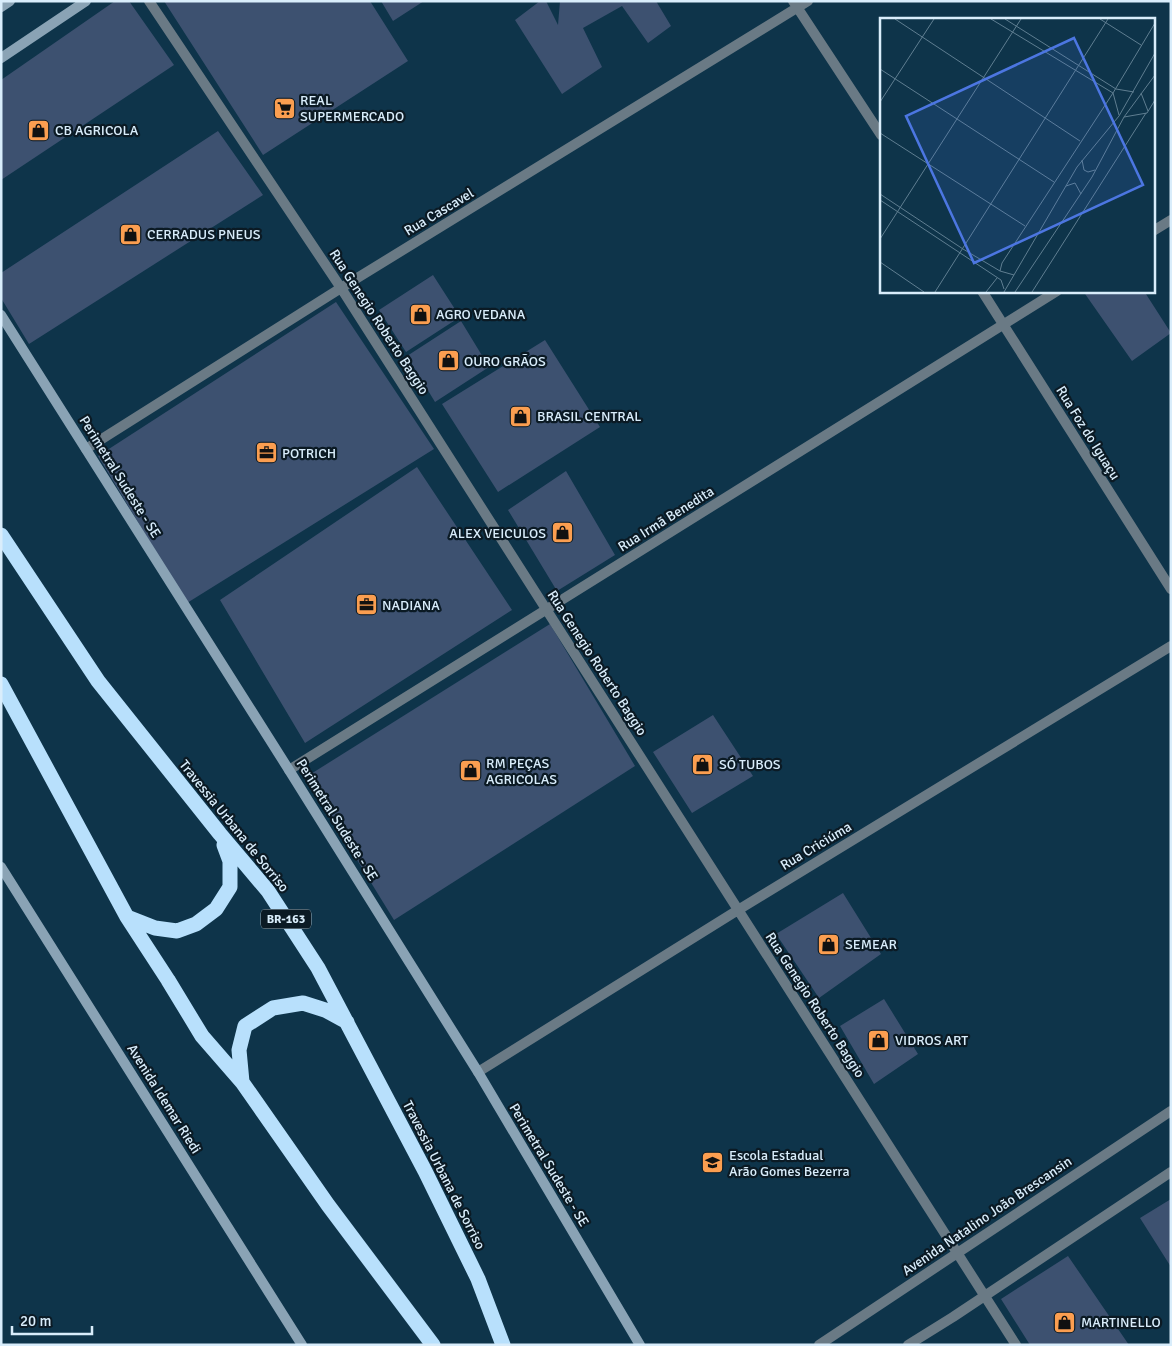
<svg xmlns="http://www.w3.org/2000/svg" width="1172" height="1346" font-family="Signika,sans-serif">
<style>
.building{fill:#3d5170}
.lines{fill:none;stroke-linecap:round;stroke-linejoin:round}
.street{stroke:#6a7a85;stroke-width:10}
.secondary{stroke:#8aa3b5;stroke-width:10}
.highway{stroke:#b8e0fc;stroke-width:15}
.labels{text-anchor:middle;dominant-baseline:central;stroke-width:4.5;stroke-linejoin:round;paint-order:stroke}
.shield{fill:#0b1a24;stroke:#9baeba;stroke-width:1}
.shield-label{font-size:12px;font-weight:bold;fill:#d9edfb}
.poi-label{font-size:14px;fill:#d9edfb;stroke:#0b1a24;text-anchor:start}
.street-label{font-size:14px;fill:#d9edfb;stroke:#0b1a24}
.inset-road{fill:none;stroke:#5f7e91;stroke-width:1}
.view{fill:#4c76e1;fill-opacity:0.15;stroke:#4c76e1;stroke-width:2.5}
.inset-edge{fill:none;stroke:#d9edfb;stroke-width:2.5}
</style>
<rect width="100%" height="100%" fill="#0e344a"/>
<path class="building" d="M115 1H129L174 65 1 180V80Z
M164 1H370L408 61 263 155Z
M381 1H424L393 21Z
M540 1H546L558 25 560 1H656L671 26 648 43 622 6 583 28 602 67 562 94 515 20Z
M218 131 263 195 29 344 1 298V273Z
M433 275 460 317 406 352 379 310Z
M1083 291H1144L1171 333 1132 361Z
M336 302 434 449 187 603 98 456Z
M461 321 489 367 435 402 407 356Z
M545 340 600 427 498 492 442 404Z
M417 467 512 610 305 743 220 600Z
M566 471 615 555 557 591 508 510Z
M550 624 635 766 394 920 306 777Z
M713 715 753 776 692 813 653 752Z
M843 893 881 954 819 998 776 934Z
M884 999 918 1054 874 1084 840 1026Z
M1171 1199V1267L1140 1218Z
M1068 1256 1129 1345H1030L1001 1299Z"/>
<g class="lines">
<path class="street" d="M149 1 341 288 1016 1345
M793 1 881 135
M1153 231 1171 220
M982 291 1171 589
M86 449 341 288 808 1
M289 770 1057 291
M478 1072 738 910 1171 646
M819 1345 1171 1111
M908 1345 953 1317 1171 1172"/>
<path class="secondary" d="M1 7 10 1
M1 58 86 1
M1 315 289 770 478 1072 640 1345
M1 867 302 1345"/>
<path class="highway" d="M1 535 98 681 220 834 268 891 318 968 425 1171 478 1279 503 1345
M1 684 127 917 168 980 202 1036 242 1082 328 1205 433 1345
M127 917 155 928 177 931 196 924 216 909 230 887V861L224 845
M242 1082 239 1050 245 1026 273 1008 303 1003 325 1010 347 1022"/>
</g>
<defs>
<symbol id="supermarket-square" viewBox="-11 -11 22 22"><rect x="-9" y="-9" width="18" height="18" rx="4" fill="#fb9e50" stroke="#0b1a24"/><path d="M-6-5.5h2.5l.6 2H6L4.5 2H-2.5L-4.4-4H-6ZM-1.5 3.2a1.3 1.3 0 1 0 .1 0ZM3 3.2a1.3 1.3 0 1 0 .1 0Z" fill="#111"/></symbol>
<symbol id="shop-square" viewBox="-11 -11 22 22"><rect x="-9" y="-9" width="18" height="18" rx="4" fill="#fb9e50" stroke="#0b1a24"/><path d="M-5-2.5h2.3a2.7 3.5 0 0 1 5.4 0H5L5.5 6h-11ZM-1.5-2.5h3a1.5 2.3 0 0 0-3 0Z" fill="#111"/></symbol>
<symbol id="office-square" viewBox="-11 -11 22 22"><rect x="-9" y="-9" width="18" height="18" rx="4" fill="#fb9e50" stroke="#0b1a24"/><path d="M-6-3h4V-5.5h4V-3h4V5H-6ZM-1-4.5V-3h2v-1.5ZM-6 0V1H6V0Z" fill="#111"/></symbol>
<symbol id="school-square" viewBox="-11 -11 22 22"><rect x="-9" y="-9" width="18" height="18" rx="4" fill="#fb9e50" stroke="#0b1a24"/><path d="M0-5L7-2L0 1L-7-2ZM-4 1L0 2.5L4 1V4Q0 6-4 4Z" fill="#111"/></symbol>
</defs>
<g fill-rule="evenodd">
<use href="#supermarket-square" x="272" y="96" width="25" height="25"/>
<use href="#shop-square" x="26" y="118" width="25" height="25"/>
<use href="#shop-square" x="118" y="222" width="25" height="25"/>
<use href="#shop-square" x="408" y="302" width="25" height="25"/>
<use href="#shop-square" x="436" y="348" width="25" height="25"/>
<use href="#shop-square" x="508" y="404" width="25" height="25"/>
<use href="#office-square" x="254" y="440" width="25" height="25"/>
<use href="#shop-square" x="550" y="520" width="25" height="25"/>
<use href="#office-square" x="354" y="592" width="25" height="25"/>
<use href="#shop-square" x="690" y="752" width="25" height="25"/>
<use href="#shop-square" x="458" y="758" width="25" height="25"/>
<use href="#shop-square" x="816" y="932" width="25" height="25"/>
<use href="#shop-square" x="866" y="1028" width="25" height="25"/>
<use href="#school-square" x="700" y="1150" width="25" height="25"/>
<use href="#shop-square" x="1052" y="1310" width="25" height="25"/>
</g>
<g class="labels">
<rect class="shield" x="261" y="909.5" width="50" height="19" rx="4"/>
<g class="shield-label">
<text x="286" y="919">BR-163</text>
</g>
<g class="poi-label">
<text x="300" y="100">REAL<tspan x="300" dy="16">SUPERMERCADO</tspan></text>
<text x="55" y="130">CB AGRICOLA</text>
<text x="147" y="234">CERRADUS PNEUS</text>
<text x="436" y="314">AGRO VEDANA</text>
<text x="464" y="361">OURO GRÃOS</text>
<text x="537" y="416">BRASIL CENTRAL</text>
<text x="282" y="453">POTRICH</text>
<text x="546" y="533" text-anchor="end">ALEX VEICULOS</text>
<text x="382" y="605">NADIANA</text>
<text x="486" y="763">RM PEÇAS<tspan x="486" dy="16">AGRICOLAS</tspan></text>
<text x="719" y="764">SÓ TUBOS</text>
<text x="845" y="944">SEMEAR</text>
<text x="895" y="1040">VIDROS ART</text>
<text x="729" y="1155">Escola Estadual<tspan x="729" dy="16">Arão Gomes Bezerra</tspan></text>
<text x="1081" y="1322">MARTINELLO</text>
</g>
<g class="street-label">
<text transform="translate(439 212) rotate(-31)">Rua Cascavel</text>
<text transform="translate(379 322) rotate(57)">Rua Genegio Roberto Baggio</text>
<text transform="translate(1088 433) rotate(58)">Rua Foz do Iguaçu</text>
<text transform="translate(120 477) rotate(58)">Perimetral Sudeste - SE</text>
<text transform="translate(666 519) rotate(-32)">Rua Irmã Benedita</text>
<text transform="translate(597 663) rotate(57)">Rua Genegio Roberto Baggio</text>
<text transform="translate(337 820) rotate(58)">Perimetral Sudeste - SE</text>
<text transform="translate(234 826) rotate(51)">Travessia Urbana de Sorriso</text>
<text transform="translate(816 846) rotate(-31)">Rua Criciúma</text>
<text transform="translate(815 1005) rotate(57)">Rua Genegio Roberto Baggio</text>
<text transform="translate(164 1099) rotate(58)">Avenida Idemar Riedi</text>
<text transform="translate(549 1165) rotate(59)">Perimetral Sudeste - SE</text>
<text transform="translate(444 1175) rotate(63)">Travessia Urbana de Sorriso</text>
<text transform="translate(987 1216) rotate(-34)">Avenida Natalino João Brescansin</text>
</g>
</g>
<g transform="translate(880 18)">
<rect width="275" height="275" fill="#0e344a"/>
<path class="inset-road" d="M15 1 200 123M111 1 233 75 122 245 120 253M125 1 236 71M220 1 261 27M0 51 174 164M236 71 254 74M261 75 268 93M0 84 54 1M239 97 233 75 275 5M244 99 267 95 275 82M0 115 145 208M202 142 204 152 208 154 215 152M186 168 195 165 201 176M0 176 83 231 120 253 134 257M0 182 121 262 124 271M0 221 141 1M0 244 44 274M55 274 228 1M106 274 117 260M124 274 197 149 239 98 275 35M135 274 212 159 244 99 275 57M152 274 266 95"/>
<path class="view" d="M194 20 263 167 94 245 26 98Z"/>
<rect width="275" height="275" class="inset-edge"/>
</g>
<rect width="1172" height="1346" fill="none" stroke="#d9edfb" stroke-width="5"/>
<path d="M12 1326v8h80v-8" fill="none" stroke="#d9edfb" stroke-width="2.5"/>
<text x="20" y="1326" font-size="15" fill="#d9edfb" stroke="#0b1a24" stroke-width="4" paint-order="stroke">20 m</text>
</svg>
